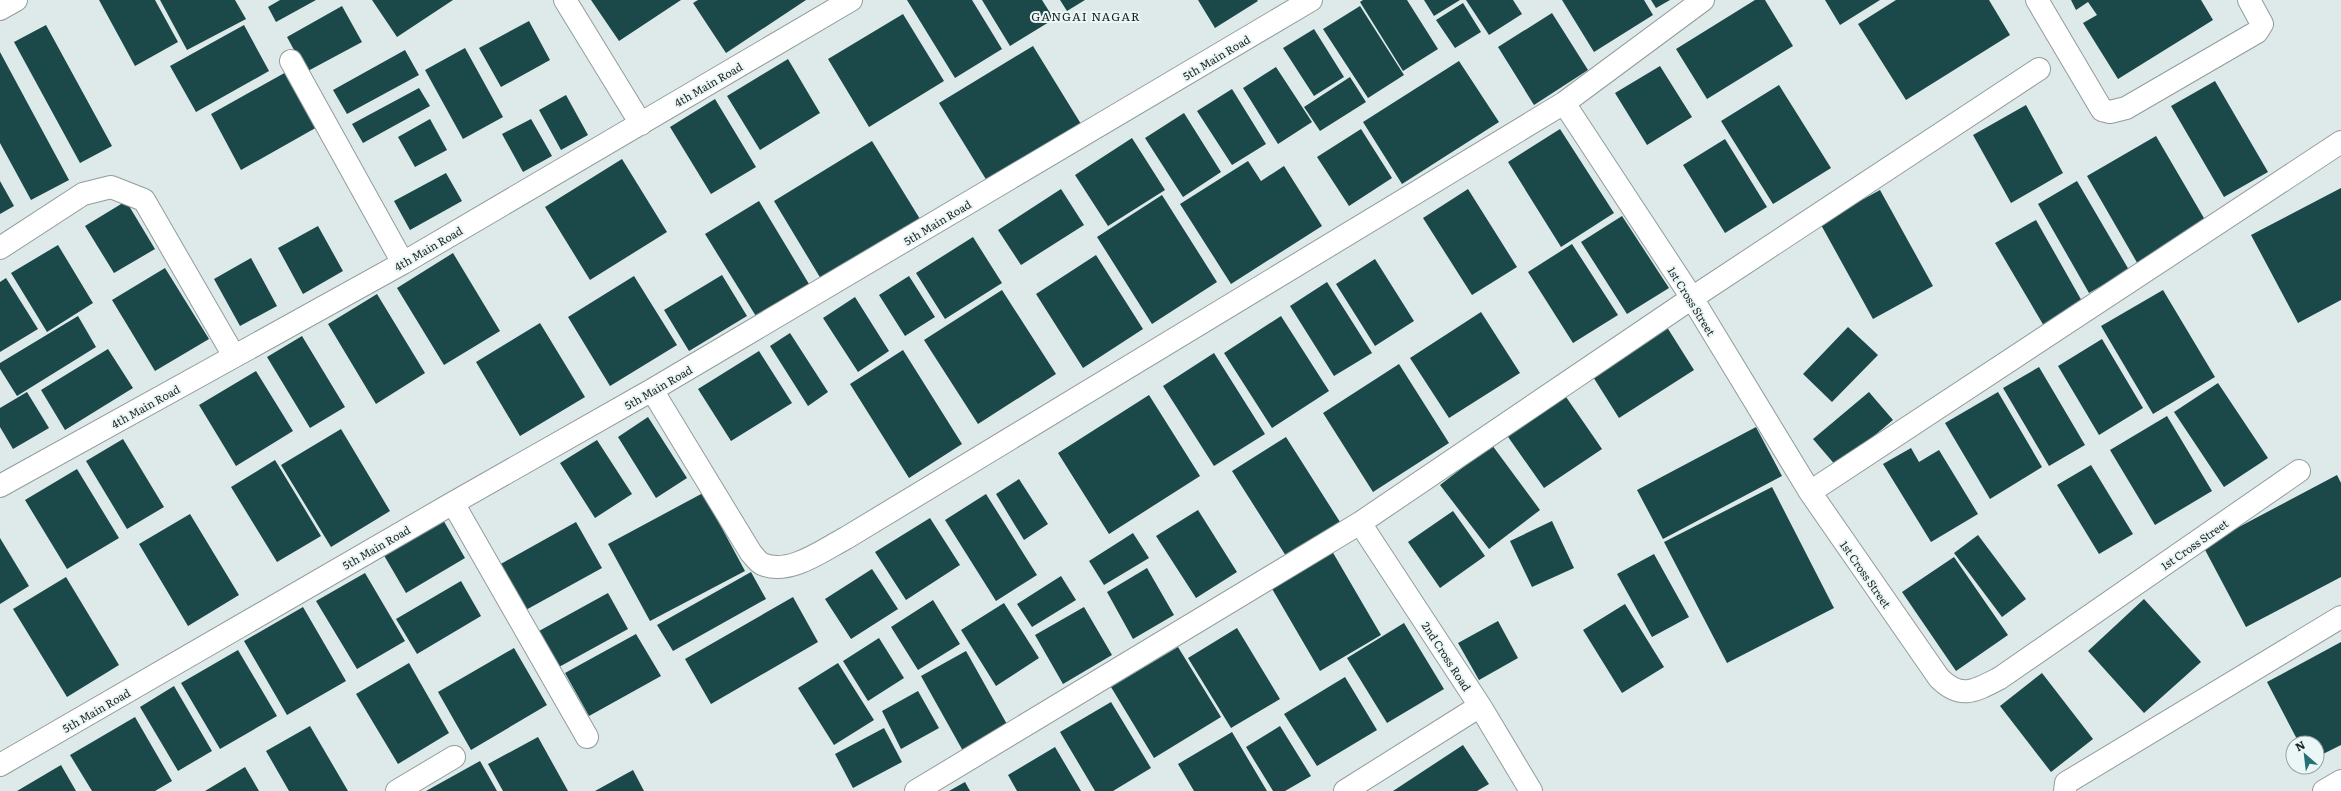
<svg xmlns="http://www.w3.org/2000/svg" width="2341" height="791" font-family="Literata,serif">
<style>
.building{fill:#1b4849}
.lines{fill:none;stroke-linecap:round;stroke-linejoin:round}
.street-casing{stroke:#929c9c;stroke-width:24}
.street{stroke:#fff;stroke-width:22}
.labels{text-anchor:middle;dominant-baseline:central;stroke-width:4;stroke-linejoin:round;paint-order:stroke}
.street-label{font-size:11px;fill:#1d2121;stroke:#ebf6f6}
.neighbourhood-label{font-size:12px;letter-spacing:1px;fill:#1d2121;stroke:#ebf6f6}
</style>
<rect width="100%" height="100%" fill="#dee9e9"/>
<path class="building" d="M99 0H155L178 42 135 66Z
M160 0H235L246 19 187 50Z
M280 0H316L276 22 268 7Z
M372 0H453L397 37Z
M591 0H681L619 41Z
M698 0H806L726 53 693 3Z
M907 0H972L1002 49 955 78Z
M982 0H1042L1054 19 1010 46Z
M1060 0H1085L1067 11Z
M1198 0H1257L1258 1 1215 28Z
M1363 0H1407L1438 49 1403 71 1360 2Z
M1424 0H1460L1434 16Z
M1466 0H1513L1522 14 1489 35Z
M1562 0H1644L1653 15 1594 52Z
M1651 0H1670L1656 8Z
M1755 0H1765L1793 46 1707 99 1676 49Z
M1825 0H1880L1840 25Z
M1896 0H1989L2010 35 1906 100 1858 24Z
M2071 0H2201L2213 20 2118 79 2083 23 2097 15 2088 2 2076 10Z
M1463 3 1481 32 1455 48 1436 20Z
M342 6 362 42 306 72 287 37Z
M1360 6 1404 75 1368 98 1323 29Z
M1552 13 1588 70 1534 105 1498 47Z
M903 14 944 81 869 127 828 59Z
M529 21 550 60 501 87 479 48Z
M46 25 112 146 80 163 14 42Z
M244 25 269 71 196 112 170 66Z
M1314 29 1344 77 1314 96 1283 48Z
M1033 46 1081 124 987 181 939 103Z
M465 48 503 117 463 139 425 70Z
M405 50 419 75 347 114 333 90Z
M0 52 69 180 31 200 0 143Z
M788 59 820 113 760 150 727 96Z
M1459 61 1499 122 1402 184 1363 122Z
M1660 66 1692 117 1647 145 1615 93Z
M1276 67 1312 122 1278 144 1243 88Z
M288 71 319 126 241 170 211 114Z
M1350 77 1366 102 1320 131 1304 107Z
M2215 81 2268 172 2224 197 2171 106Z
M1779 85 1831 168 1773 204 1721 121Z
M419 88 430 106 363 143 352 124Z
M1232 89 1266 144 1232 165 1197 111Z
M566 95 588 135 561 150 539 110Z
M715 99 756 167 711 194 670 127Z
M2026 105 2063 173 2011 203 1973 135Z
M1184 113 1221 172 1183 197 1145 138Z
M430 119 447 150 415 167 398 137Z
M531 119 552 156 523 172 502 134Z
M1361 129 1392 178 1349 206 1317 157Z
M1560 129 1614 213 1561 247 1508 162Z
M2156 136 2208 225 2139 266 2087 176Z
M1132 138 1165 190 1108 226 1075 175Z
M1725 139 1767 207 1725 233 1683 165Z
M872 141 920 219 821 279 774 201Z
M622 159 667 232 590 280 545 207Z
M1248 161 1261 181 1284 166 1322 226 1231 284 1180 204Z
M446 173 462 201 410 230 394 201Z
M0 181 14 206 0 214Z
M2077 181 2129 270 2089 293 2038 204Z
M2341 188V300L2298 323 2251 235Z
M1061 189 1084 225 1021 265 998 230Z
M1468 189 1517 267 1472 295 1423 218Z
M1880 190 1933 286 1873 319 1820 223Z
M1162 195 1217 282 1152 324 1097 237Z
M126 201 155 249 114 273 85 226Z
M759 201 812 289 759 321 705 234Z
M1622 216 1669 288 1627 314 1581 242Z
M2036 220 2083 303 2044 326 1995 243Z
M318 226 343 271 303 294 278 248Z
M973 237 1002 283 945 319 916 273Z
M1572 244 1618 315 1573 343 1528 272Z
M58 245 93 303 47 332 11 273Z
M453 253 500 331 444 365 397 288Z
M1096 255 1143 329 1083 368 1036 294Z
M251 258 277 306 240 326 214 279Z
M1375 259 1414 321 1375 346 1336 284Z
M165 268 209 339 155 371 112 300Z
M722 275 747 316 689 351 664 310Z
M634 276 677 345 610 386 568 317Z
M909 276 935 317 905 336 879 295Z
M6 278 38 329 0 352V282Z
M1327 282 1372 353 1334 376 1290 306Z
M1002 290 1056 374 978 424 924 340Z
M2163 290 2215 377 2153 414 2101 326Z
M377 294 425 373 376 404 328 324Z
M855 297 889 351 858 372 823 318Z
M1481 312 1520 373 1449 418 1410 358Z
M78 316 96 347 17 396 0 369V363Z
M1281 316 1329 391 1272 428 1224 353Z
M540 323 585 397 520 436 476 362Z
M1665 324 1694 370 1619 418 1590 372Z
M1848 327 1878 355 1832 402 1803 374Z
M790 333 828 392 808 406 770 346Z
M302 336 345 407 310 428 267 357Z
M2102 339 2143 408 2099 435 2058 366Z
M108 349 133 388 65 430 41 390Z
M903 350 962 444 909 478 850 384Z
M759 351 792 403 731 441 698 389Z
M1214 353 1265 434 1214 466 1163 386Z
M1399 364 1449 443 1373 492 1323 413Z
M2039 367 2085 445 2049 466 2003 388Z
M256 371 293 431 236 466 199 405Z
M2218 383 2268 458 2224 487 2174 412Z
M27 392 49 428 13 449 0 427V408Z
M1869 392 1893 420 1837 467 1813 439Z
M1998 392 2042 467 1990 499 1945 423Z
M1564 394 1602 449 1544 488 1506 434Z
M1149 395 1200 476 1109 534 1058 453Z
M2167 416 2212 491 2155 525 2110 450Z
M648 417 687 478 656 498 618 437Z
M1756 427 1782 476 1663 539 1637 490Z
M341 429 390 511 331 547 281 465Z
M1286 437 1340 522 1286 556 1232 471Z
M123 439 164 507 127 529 86 461Z
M597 440 632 494 595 518 560 463Z
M1492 445 1540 510 1489 549 1440 485Z
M1911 448 1919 462 1939 450 1978 514 1931 542 1883 464Z
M275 460 321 536 277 562 231 487Z
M2091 465 2133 534 2099 554 2057 485Z
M77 469 119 538 67 569 25 500Z
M2337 475 2341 483V577L2246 627 2203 546Z
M1019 479 1048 524 1024 540 996 494Z
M1772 487 1834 608 1727 663 1664 542Z
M703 493 745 571 650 621 608 544Z
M986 494 1037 575 996 601 945 520Z
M1198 510 1237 572 1196 598 1156 536Z
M1453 511 1485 556 1440 588 1408 542Z
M190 514 239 595 188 626 139 544Z
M442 518 465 558 406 593 382 552Z
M930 518 960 565 906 600 875 552Z
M1552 521 1574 568 1532 587 1510 541Z
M576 522 602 568 524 611 499 565Z
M1133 533 1149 558 1104 585 1089 561Z
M1978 535 2026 599 2002 617 1954 553Z
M0 538 29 586 0 604Z
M1332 551 1381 635 1320 671 1271 587Z
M1654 554 1689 617 1652 637 1617 574Z
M1954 557 2008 635 1956 671 1902 592Z
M1147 568 1174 615 1133 639 1107 592Z
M872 569 898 609 851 639 825 599Z
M751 572 766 599 673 651 657 625Z
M365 573 405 641 357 669 316 601Z
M1061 576 1076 600 1032 627 1017 604Z
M66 577 119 665 67 697 13 609Z
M461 581 481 616 417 654 396 619Z
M608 593 628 629 559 667 539 631Z
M793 597 818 642 711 704 685 659Z
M2144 599 2201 662 2144 713 2088 651Z
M933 600 960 644 918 670 891 627Z
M1004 603 1039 658 996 686 961 630Z
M1625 604 1664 667 1622 693 1583 630Z
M303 607 346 681 287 715 244 641Z
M1084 607 1112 655 1063 684 1035 635Z
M1498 621 1518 658 1479 680 1458 643Z
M1404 623 1444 689 1387 723 1347 658Z
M1237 628 1280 699 1231 728 1188 658Z
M636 634 661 676 589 716 565 673Z
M879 638 904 678 868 701 843 661Z
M2341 642V745L2317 757V743H2299L2267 682Z
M1178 647 1221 717 1154 758 1111 687Z
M514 648 547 705 471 750 438 692Z
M238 650 277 716 220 749 181 683Z
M966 651 1008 726 963 751 921 676Z
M409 663 449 733 398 764 356 694Z
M838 663 874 720 834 745 798 688Z
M2042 673 2093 739 2051 772 2000 706Z
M1345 677 1377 730 1317 766 1284 714Z
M174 686 212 751 178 771 140 707Z
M918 691 939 728 901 749 882 711Z
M1111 702 1151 768 1113 791H1095L1060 732Z
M135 717 172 781 155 791H92L70 755Z
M310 726 348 791H289L266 751Z
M1280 726 1311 776 1285 791H1273L1246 747Z
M884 728 902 762 853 788 835 754Z
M1232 732 1267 791H1194L1178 764Z
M538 737 568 791H503L488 764Z
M1463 745 1489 784 1477 791H1393Z
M1055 747 1081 791H1017L1008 775Z
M480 761 497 791H426Z
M61 765 76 791H17Z
M245 767 259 791H205Z
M633 770 644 791H595Z
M965 782 970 791H949Z"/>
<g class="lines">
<defs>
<path id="street" d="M565 0 641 124
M2037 0 2102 110 2110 112 2126 108 2257 32 2262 24 2249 0
M0 9 16 0
M291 61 403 263
M1564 103 1692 298 1810 492 1939 678C1961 700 1975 691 2000 678L2299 471
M0 248 83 194 111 187 144 200 234 356
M652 390 751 553C754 556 758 562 762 564 789 576 823 550 846 538L1564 103 1703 0
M0 486 403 263 851 0
M1810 492 2341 142
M453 503 587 737
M1360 523 1480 706 1531 791
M0 765 453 503 652 390 1311 0
M397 791 454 757
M916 791 1360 523 1692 298 2039 69
M1345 791 1480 706
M2065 791 2066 783 2341 617
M2324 791 2341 781"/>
</defs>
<use href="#street" class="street-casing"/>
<use href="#street" class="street"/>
</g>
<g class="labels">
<g class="street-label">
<text transform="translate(1216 57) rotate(-31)">5th Main Road</text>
<text transform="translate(708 84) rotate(-30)">4th Main Road</text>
<text transform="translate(937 222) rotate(-31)">5th Main Road</text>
<text transform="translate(428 248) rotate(-30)">4th Main Road</text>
<text transform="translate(1692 301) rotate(58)">1st Cross Street</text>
<text transform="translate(658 387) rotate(-30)">5th Main Road</text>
<text transform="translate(145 406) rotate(-29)">4th Main Road</text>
<text transform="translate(2194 544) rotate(-35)">1st Cross Street</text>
<text transform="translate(376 547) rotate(-30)">5th Main Road</text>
<text transform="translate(1866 574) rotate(55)">1st Cross Street</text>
<text transform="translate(1447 656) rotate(57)">2nd Cross Road</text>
<text transform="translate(96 710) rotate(-30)">5th Main Road</text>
</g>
<g class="neighbourhood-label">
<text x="1086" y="16">GANGAI NAGAR</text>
</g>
</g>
<g transform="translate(2305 755) rotate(332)"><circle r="19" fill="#ebf6f6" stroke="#99a1a1"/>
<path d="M0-3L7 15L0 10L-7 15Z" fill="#267173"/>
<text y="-6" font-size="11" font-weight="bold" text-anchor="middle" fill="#1d2121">N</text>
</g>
</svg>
